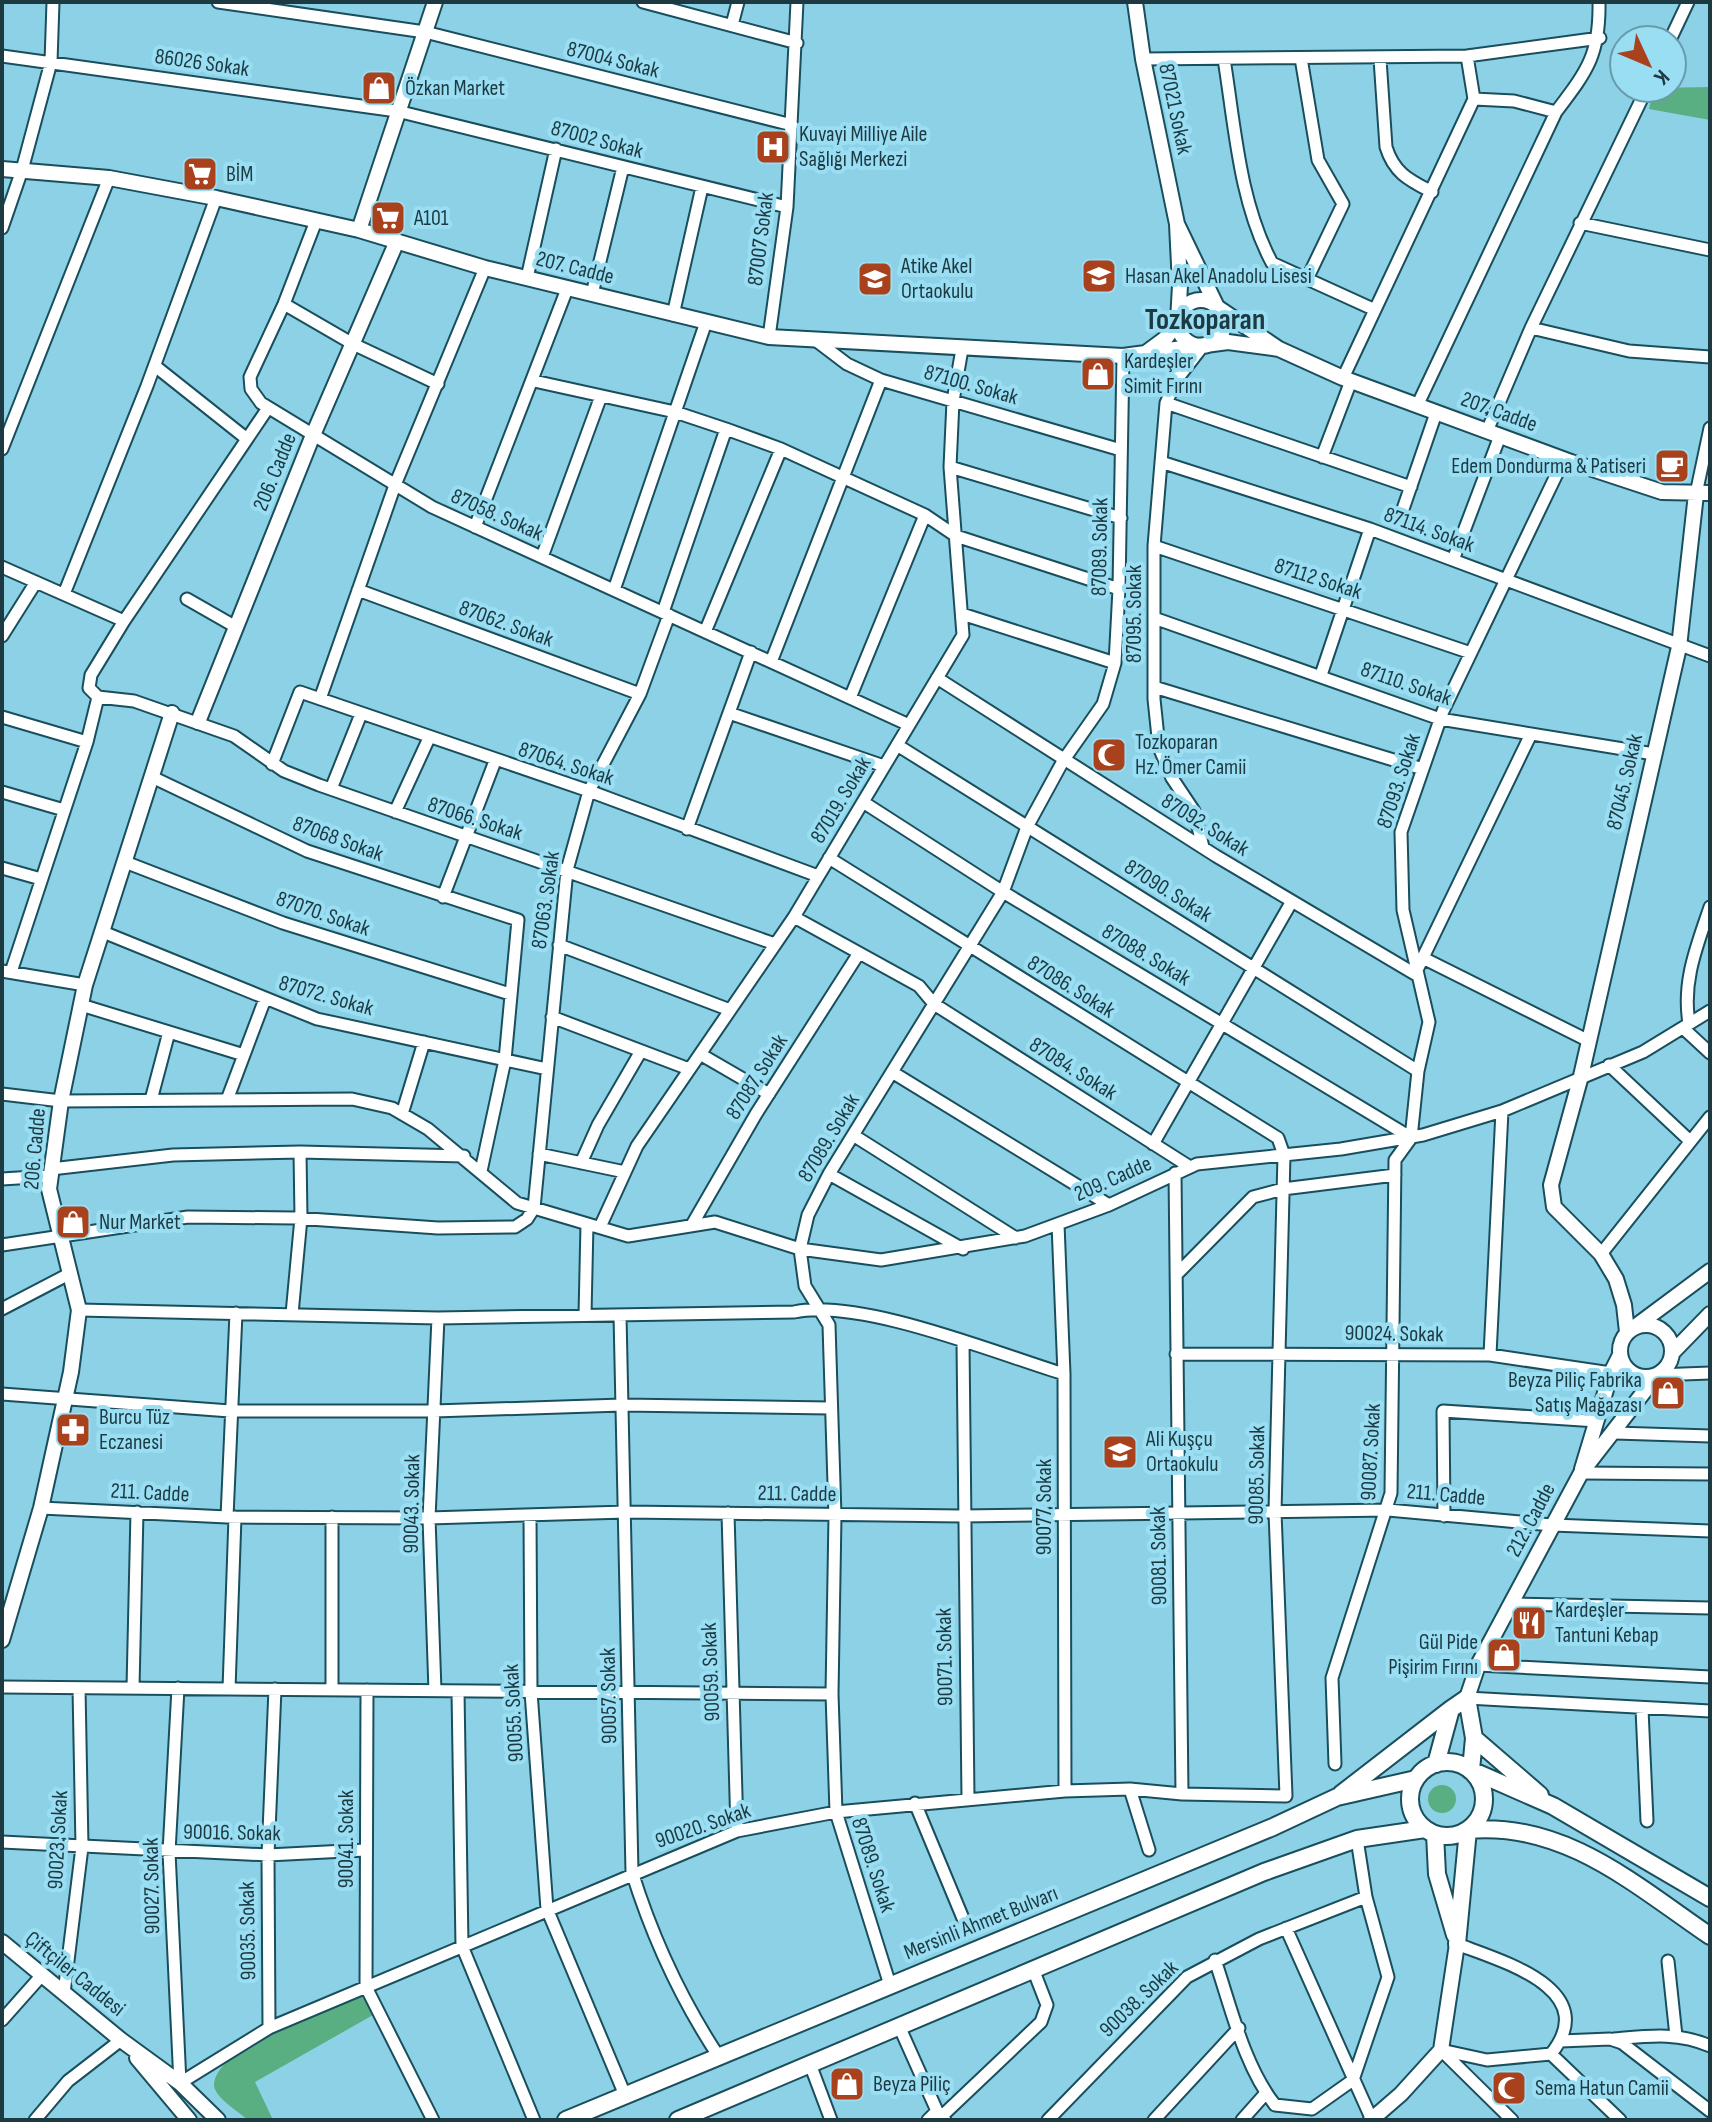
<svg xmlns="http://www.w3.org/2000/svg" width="1712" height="2122" font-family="'Sofia Sans Condensed',sans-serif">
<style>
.green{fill:#59af82}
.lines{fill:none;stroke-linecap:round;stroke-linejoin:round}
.minor-casing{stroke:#194e5c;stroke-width:15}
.tertiary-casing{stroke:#194e5c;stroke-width:18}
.secondary-casing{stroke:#194e5c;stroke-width:20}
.minor{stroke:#fff;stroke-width:11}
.tertiary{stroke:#fff;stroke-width:14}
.secondary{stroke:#fff;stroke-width:16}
.labels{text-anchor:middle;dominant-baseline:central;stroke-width:8;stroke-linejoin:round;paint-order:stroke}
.street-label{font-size:22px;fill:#1d3a42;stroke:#9adef3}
.poi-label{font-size:22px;fill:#1d3a42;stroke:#9adef3;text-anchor:start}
.district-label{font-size:30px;font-weight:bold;fill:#1d3a42;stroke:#9adef3}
</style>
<rect width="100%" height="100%" fill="#8dd1e6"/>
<path class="green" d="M1710 87V120L1649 109 1654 88Z
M1428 1799a14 14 0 1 1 28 0a14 14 0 1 1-28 0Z
M364 1993 373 2015 255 2082 273 2120H248C239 2112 214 2097 214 2085 215 2046 332 2007 364 1993Z"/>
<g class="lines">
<defs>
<path id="minor" d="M218 2 425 32 792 125
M643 2 797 43
M732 25 738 2
M1670 40 1688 2
M2 56 397 111 787 207
M1301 58 1318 160 1343 204 1307 279
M1143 59 1467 56 1600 38
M1224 59C1235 127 1239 201 1272 263L1373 309
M1380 59 1386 147C1394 173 1409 180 1432 192
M1474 99 1514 101 1556 112
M316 221 284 304 250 377 251 389 261 403 432 507 909 725
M1580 223 1710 250
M2 228 22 170 51 62 53 2
M527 278 556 149
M592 294 623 167
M284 304 353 344 438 384
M673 315 702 187
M1531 328 1629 351 1710 357
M769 337 787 207 797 2
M818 342 847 364 881 380 1121 450
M155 366 247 439
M1180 373 1166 403 1154 546V699L1159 747 1172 778 1194 811 1203 847
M1343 378 1474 99 1467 56
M534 381 675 412 726 429 781 449 925 515 956 536 1119 589
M1166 403 1411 487
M1417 406 1556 112C1587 71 1600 55 1599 2
M268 408 124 621 91 675 89 688 98 697 134 701 234 736 284 771 319 785 775 944
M1487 431 1531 328 1647 88
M2 449 109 178
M1322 457 1351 381
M1161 462 1370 529 1710 656
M950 467 1121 518
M1696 494 1710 428
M1402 512 1436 413
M475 527 567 289
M1154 546 1468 652
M542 557 601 396
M1453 560 1500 436
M2 567 124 621
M358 590 640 694
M614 590 706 322
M64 594 147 386 216 198
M187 599 236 627
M663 612 726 429
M962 614 1115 663
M1154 618 1440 719 1654 754
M705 632 781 449
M2 636 36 582
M771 662 881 380
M1321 675 1370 529
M937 678 1216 856 1415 974 1531 734
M1154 687 1423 769
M850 698 925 515
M320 699 395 485 485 268
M729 713 884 766
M2 717 87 742
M897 745 1418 1071
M272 764 300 692 589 791 818 876
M152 777 307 851 518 920 505 1060 481 1171
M331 789 361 714
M2 792 64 810
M863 802 1003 892 1410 1137
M395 812 429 738
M687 829 751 652
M125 862 283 923 510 994
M2 868 41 879
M443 897 495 761
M794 917 919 986 934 1004 1190 1167
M103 932 317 1019 547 1069
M559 945 730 1010
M1423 958 1589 1041
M2 971 85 985
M11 972 87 742 98 697
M81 1005 244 1055
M552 1017 689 1069
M1689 1023C1682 981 1697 946 1710 907
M1683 1028 1710 1053
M700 1054 769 1094
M1609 1065 1690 1141
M892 1072 1109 1205
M2 1094 61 1101 352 1099 392 1108 428 1129 517 1203 628 1236 715 1222 800 1249 881 1260 1025 1236 1109 1205 1197 1164 1341 1149 1423 1135 1502 1111 1643 1052 1710 1011
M151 1100 169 1032
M227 1100 265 999
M402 1114 424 1042
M853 1135 1016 1238
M1153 1144 1292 901
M539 1154 625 1172
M581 1163 598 1125 641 1051
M51 1169 173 1155 300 1152 464 1156
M1175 1173 1182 1794
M829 1174 963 1249
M2 1179 50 1176
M693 1223 756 1114 859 953
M1058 1224 1064 1374 1065 1791
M600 1227 637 1146 794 917 963 635 950 467 953 401 962 349
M2 1245 188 1217 295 1218 438 1228 515 1227 527 1219 534 1208 567 870 589 791 640 694 669 615
M1601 1254 1710 1117
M1176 1275 1253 1197 1283 1189 1395 1175
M2 1309 69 1274
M79 1310 438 1318 794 1312C861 1298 995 1353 1064 1374
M292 1314 301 1218 300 1152
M585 1315 587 1224
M620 1315 632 1872C652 1936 682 2001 719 2057
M963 1343 968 1799
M1176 1354 1490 1355 1611 1373
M1490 1355 1502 1111
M1657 1375 1710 1373
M2 1394 230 1411H434L622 1405 830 1408
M1615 1433 1710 1436
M1581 1473 1710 1474
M41 1508 227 1517 429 1518 626 1512 962 1516 1388 1510 1552 1525 1710 1531
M728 1513 737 1831
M530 1515 531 1692 547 1909 625 2095
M1444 1516 1443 1411 1597 1421
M227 1517 236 1313
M332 1517V1690
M1513 1604 1710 1608
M1478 1665 1710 1677
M2 1687 832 1694
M133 1688 137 1512
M178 1688 169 1852 180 2083 269 2028 737 1831 836 1812 1065 1791 1130 1789 1182 1794 1286 1796 1275 1512 1284 1155 1278 1138 829 858
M229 1689 235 1517
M367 1690 366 1987 433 2120
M435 1691 429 1518 438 1318
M458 1691 462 1946 534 2120
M1467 1698 1710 1711
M1642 1709 1647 1821
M1335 1764 1332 1678 1391 1493 1395 1160 1411 1138 1418 1071 1429 1022 1403 910 1401 832 1443 711 1564 459
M1130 1789 1149 1850
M915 1803 967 1928
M2 1842 268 1855 365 1850
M1286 1928 1372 2120
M1457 1944C1501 1961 1603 1989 1551 2054L1487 2060 1441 2050 1512 2120
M1215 1960C1231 2007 1244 2066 1275 2105L1312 2109 1353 2080 1388 1977 1366 1897 1357 1839
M1668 1961 1676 2036
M890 1985 836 1812 832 1694 835 1516 829 1325 805 1286 800 1249 808 1215 829 1174 1003 892 1027 827 1063 761 1103 704 1115 663 1119 589 1123 356
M64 1993 82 1847 79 1688
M2 2020 42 1975
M899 2026 937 2111 945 2120
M269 2028 268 1855 275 1689
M1614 2039C1649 2036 1678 2032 1710 2046
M1561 2041 1610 2039 1622 2043 1710 2111
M1551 2054 1620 2120
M810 2064 831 2120
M942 2116 1041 2022 1047 2005 1033 1969
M35 2120 68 2081 121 2040
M928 2120 937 2111
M1048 2120 1187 1977 1259 1939 1366 1897
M1154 2120 1239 2028
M1242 2120 1266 2093"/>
<path id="tertiary" d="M1135 2 1143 59 1177 224 1180 285 1178 321 1166 338 1147 352
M2 169 109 178 216 198 359 230 485 268 769 337 1123 356 1228 342 1279 349
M1177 224 1217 307 1279 349 1343 378 1571 462 1662 492 1710 493
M359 230 435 2
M1178 323a23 23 0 1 1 46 0a23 23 0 1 1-46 0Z
M1180 373 1201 346
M198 722 313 435 397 241
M1620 1351a26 26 0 1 1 52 0a26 26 0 1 1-52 0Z
M1636 1326 1710 1271
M1627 1332 1624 1305 1616 1279 1601 1254 1554 1207 1551 1185 1581 1076 1679 647 1696 494
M1672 1353 1710 1314
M1582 1469 1611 1373 1620 1355
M2 1640 41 1508 71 1372 79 1310 49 1189 61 1101 85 985 172 713
M1467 1698 1478 1665 1581 1473 1657 1375
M2 1942 121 2040 180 2083 218 2120
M137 2058 189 2120
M1371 2120 1401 2094 1441 2050 1457 1944"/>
<path id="secondary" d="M1474 1738 1540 1795
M1410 1799a37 37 0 1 1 74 0a37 37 0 1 1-74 0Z
M1436 1764 1451 1709 1467 1698 1474 1738 1471 1770 1553 1806 1710 1898
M1341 1794 1451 1709
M1435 1834 1437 1874 1455 1935
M1457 1944 1468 1830C1564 1821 1635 1885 1710 1936
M566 2120 1273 1827 1337 1797 1416 1779
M678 2120 1264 1872 1357 1839 1425 1829"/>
</defs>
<use href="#minor" class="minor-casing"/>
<use href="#tertiary" class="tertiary-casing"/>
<use href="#secondary" class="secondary-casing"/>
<use href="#minor" class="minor"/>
<use href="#tertiary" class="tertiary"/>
<use href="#secondary" class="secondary"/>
</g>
<defs>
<symbol id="shop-square" viewBox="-11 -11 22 22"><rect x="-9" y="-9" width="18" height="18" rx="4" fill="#a8411c" stroke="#9adef3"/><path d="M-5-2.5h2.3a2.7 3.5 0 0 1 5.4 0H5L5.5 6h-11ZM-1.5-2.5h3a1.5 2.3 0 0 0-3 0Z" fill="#fff"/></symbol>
<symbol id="hospital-square" viewBox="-11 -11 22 22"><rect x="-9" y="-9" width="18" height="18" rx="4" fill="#a8411c" stroke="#9adef3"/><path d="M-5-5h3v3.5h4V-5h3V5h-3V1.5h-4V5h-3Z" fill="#fff"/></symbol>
<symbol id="supermarket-square" viewBox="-11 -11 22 22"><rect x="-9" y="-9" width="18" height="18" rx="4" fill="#a8411c" stroke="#9adef3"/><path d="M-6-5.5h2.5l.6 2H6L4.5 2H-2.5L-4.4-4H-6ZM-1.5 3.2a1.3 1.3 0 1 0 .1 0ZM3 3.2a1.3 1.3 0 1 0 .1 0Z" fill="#fff"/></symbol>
<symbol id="school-square" viewBox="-11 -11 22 22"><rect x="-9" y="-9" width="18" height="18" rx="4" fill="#a8411c" stroke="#9adef3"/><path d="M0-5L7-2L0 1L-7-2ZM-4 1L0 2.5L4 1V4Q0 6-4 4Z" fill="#fff"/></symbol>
<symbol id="cafe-square" viewBox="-11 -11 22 22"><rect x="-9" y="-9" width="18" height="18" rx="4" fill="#a8411c" stroke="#9adef3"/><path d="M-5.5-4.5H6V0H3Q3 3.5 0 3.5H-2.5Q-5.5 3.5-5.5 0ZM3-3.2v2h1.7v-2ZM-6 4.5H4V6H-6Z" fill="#fff"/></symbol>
<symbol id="mosque-square" viewBox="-11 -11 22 22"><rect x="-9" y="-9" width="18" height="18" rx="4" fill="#a8411c" stroke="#9adef3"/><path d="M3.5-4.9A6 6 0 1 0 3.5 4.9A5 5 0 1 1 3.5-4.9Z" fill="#fff"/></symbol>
<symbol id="pharmacy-square" viewBox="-11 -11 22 22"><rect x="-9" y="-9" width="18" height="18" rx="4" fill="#a8411c" stroke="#9adef3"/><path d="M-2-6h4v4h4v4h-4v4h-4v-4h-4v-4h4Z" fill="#fff"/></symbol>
<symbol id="restaurant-square" viewBox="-11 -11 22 22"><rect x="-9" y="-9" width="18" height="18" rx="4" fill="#a8411c" stroke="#9adef3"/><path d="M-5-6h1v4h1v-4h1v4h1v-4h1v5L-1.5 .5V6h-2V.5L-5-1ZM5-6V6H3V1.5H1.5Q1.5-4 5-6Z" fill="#fff"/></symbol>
</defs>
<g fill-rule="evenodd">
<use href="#shop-square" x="359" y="68" width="40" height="40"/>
<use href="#hospital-square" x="753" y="127" width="40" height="40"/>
<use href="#supermarket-square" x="180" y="154" width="40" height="40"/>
<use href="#supermarket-square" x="368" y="198" width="40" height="40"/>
<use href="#school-square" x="1079" y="256" width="40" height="40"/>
<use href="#school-square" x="855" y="259" width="40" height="40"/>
<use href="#shop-square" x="1078" y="354" width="40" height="40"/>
<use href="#cafe-square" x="1652" y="446" width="40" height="40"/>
<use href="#mosque-square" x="1089" y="735" width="40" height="40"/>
<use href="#shop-square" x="53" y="1202" width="40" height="40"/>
<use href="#shop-square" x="1648" y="1373" width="40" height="40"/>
<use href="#pharmacy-square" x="53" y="1410" width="40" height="40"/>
<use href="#school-square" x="1100" y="1432" width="40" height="40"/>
<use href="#restaurant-square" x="1509" y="1603" width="40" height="40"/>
<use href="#shop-square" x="1484" y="1635" width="40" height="40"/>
<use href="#shop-square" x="827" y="2064" width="40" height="40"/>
<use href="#mosque-square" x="1489" y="2068" width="40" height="40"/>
</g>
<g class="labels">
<g class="street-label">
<text transform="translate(613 60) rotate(14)">87004 Sokak</text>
<text transform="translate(202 63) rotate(8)">86026 Sokak</text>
<text transform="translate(1175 109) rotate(78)">87021 Sokak</text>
<text transform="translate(597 140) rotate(15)">87002 Sokak</text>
<text transform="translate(761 239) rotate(-83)">87007 Sokak</text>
<text transform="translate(575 268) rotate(14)">207. Cadde</text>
<text transform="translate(971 385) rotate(16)">87100. Sokak</text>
<text transform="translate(1499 412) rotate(20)">207. Cadde</text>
<text transform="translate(275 472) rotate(-68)">206. Cadde</text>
<text transform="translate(497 515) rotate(24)">87058. Sokak</text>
<text transform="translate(1429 530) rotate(20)">87114. Sokak</text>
<text transform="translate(1100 547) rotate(-89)">87089. Sokak</text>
<text transform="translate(1318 579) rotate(18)">87112 Sokak</text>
<text transform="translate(1134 614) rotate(-90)">87095. Sokak</text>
<text transform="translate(506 624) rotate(20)">87062. Sokak</text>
<text transform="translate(1406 684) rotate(19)">87110. Sokak</text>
<text transform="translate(566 764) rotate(18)">87064. Sokak</text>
<text transform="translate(1399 781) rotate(-72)">87093. Sokak</text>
<text transform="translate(1625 782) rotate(-77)">87045. Sokak</text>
<text transform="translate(841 800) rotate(-59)">87019. Sokak</text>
<text transform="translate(475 819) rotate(18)">87066. Sokak</text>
<text transform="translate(1205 825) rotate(32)">87092. Sokak</text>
<text transform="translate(338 839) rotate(20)">87068 Sokak</text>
<text transform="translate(1168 891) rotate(32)">87090. Sokak</text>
<text transform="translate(546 900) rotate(-82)">87063. Sokak</text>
<text transform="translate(323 914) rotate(19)">87070. Sokak</text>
<text transform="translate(1146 955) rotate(31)">87088. Sokak</text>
<text transform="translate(1071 987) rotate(32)">87086. Sokak</text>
<text transform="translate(326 996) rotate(16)">87072. Sokak</text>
<text transform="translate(1073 1069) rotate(32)">87084. Sokak</text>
<text transform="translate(757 1077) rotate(-58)">87087. Sokak</text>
<text transform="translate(829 1138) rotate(-59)">87089. Sokak</text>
<text transform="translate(35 1149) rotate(-85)">206. Cadde</text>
<text transform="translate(1113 1179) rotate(-24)">209. Cadde</text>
<text transform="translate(1394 1334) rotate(1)">90024. Sokak</text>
<text transform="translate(1371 1452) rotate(-87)">90087. Sokak</text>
<text transform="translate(1257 1475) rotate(-89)">90085. Sokak</text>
<text transform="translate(150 1493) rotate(3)">211. Cadde</text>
<text transform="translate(797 1494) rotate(1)">211. Cadde</text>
<text transform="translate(1446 1495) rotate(5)">211. Cadde</text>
<text transform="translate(412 1504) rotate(-89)">90043. Sokak</text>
<text transform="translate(1044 1507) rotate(-90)">90077. Sokak</text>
<text transform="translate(1531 1520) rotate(-62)">212. Cadde</text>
<text transform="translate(1159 1556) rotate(-91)">90081. Sokak</text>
<text transform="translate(945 1657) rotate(-91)">90071. Sokak</text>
<text transform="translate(711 1672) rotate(-92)">90059. Sokak</text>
<text transform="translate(609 1696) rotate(-91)">90057. Sokak</text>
<text transform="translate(514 1713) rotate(-93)">90055. Sokak</text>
<text transform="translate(703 1826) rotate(-19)">90020. Sokak</text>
<text transform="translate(232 1833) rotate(1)">90016. Sokak</text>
<text transform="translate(346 1839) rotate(-90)">90041. Sokak</text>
<text transform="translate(58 1840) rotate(-87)">90023. Sokak</text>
<text transform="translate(873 1865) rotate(72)">87089. Sokak</text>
<text transform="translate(152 1886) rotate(-91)">90027. Sokak</text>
<text transform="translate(981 1923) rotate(-22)">Mersinli Ahmet Bulvarı</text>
<text transform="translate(248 1931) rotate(-91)">90035. Sokak</text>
<text transform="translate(75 1974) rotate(39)">Çiftçiler Caddesi</text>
<text transform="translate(1139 1999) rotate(-44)">90038. Sokak</text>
</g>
<g class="poi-label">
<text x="405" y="88">Özkan Market</text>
<text x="799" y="134">Kuvayi Milliye Aile<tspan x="799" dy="25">Sağlığı Merkezi</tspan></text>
<text x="226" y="174">BİM</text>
<text x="414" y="218">A101</text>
<text x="901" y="266">Atike Akel<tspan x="901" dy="25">Ortaokulu</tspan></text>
<text x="1125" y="276">Hasan Akel Anadolu Lisesi</text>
<text x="1124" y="361">Kardeşler<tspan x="1124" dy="25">Simit Fırını</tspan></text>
<text x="1646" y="466" text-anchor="end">Edem Dondurma &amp; Patiseri</text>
<text x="1135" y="742">Tozkoparan<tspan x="1135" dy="25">Hz. Ömer Camii</tspan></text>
<text x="99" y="1222">Nur Market</text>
<text x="1642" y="1380" text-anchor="end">Beyza Piliç Fabrika<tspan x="1642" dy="25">Satış Mağazası</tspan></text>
<text x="99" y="1417">Burcu Tüz<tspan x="99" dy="25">Eczanesi</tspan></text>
<text x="1146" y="1439">Ali Kuşçu<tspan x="1146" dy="25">Ortaokulu</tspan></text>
<text x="1555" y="1610">Kardeşler<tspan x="1555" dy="25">Tantuni Kebap</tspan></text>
<text x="1478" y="1642" text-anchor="end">Gül Pide<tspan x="1478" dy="25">Pişirim Fırını</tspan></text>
<text x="873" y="2084">Beyza Piliç</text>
<text x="1535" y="2088">Sema Hatun Camii</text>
</g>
<g class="district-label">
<text x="1205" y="320">Tozkoparan</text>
</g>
</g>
<rect width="1712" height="2122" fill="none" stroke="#1d3a42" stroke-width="8"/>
<g transform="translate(1648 64) rotate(134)"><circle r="38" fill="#9adef3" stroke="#689cac" stroke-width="2"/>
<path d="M0-6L14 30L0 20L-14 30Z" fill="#a8411c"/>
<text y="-12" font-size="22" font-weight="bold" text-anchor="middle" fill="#1d3a42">K</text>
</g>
</svg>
